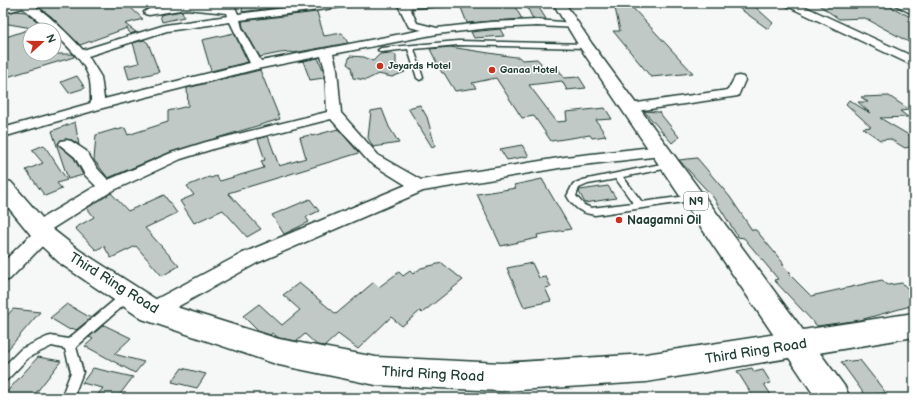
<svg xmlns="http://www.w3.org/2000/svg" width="917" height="401" font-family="'Balsamiq Sans',sans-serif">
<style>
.building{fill:#c0c9c6;stroke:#1f3d34}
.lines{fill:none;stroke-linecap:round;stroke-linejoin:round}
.service-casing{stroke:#1f3d34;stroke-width:3}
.minor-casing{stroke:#1f3d34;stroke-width:3}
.tertiary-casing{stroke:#1f3d34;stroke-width:3}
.trunk-casing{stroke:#1f3d34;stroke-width:3}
.service{fill:#fff;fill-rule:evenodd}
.minor{fill:#fff;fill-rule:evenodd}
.tertiary{fill:#fff;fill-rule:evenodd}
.trunk{fill:#fff;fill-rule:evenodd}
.poi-dot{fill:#c8321e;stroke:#fff;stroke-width:1.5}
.labels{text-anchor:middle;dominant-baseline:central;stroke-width:3;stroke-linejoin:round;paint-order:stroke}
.far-poi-label{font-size:10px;font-weight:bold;fill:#1f3d34;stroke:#fff;text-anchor:start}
.shield{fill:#fff;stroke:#627771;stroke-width:1}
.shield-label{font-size:11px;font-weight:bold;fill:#1f3d34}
.poi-label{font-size:12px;font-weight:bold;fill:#1f3d34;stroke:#fff;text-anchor:start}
.near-street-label{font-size:14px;fill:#1f3d34;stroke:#fff}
</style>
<rect width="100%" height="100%" fill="#f6f7f7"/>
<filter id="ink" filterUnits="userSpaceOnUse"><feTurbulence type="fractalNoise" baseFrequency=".025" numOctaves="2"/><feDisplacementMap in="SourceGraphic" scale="8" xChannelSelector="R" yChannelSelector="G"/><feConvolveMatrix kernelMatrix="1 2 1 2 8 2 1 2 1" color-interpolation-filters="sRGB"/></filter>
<g filter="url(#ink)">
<path class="building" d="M32 3H130V7L143 19 125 24 136 32 130 34 127 28 80 45 51 16Z
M243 3H296L295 5 242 12Z
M488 3H513L522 19 467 23 460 5Z
M525 3H536L546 19H533Z
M616 3H627L631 6 693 73 651 77 613 31H620L615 8H616Z
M732 3H751L773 23 768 29Z
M816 3H869L882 7 890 6 914 19V45L865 18 839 19Z
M16 11 26 12 40 24 37 22 43 30 3 23 7 13Z
M182 11 184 17 162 22 160 15Z
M317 12 324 36 342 33 348 43 293 53 292 52 280 53 260 57 243 27 242 21Z
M30 29V54H73L74 57 7 77 3 70V38Z
M500 29 504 36 474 38 471 32Z
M234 33 248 62 211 71 202 40Z
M144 40 148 43 159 72 129 79 125 66 139 63 133 43Z
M450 47 515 57H519L522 60 537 59 541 63 539 72 559 70 564 78 579 77 586 88 567 90 562 81 529 85 557 122 567 121 566 112 605 108 612 119 596 120 606 136 592 138 590 135 551 141 534 116 522 118 496 78 472 83 476 88 455 91 444 73H442L430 49Z
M392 53 396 55V65L405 72 392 77 378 74 366 80 353 78 351 67 347 64 350 56 364 57 373 61 380 54Z
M318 58 324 72V78L310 80 303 61 297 62Z
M260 70 280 119 171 152 108 178 94 160 96 135 116 129 117 130 125 128 128 135 168 122V111L188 106 187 88Z
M77 76 85 88 69 93 61 82Z
M889 96 910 110 900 111 908 117 880 118 914 138V146L905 148 890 139 880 140 863 128 871 127 846 104 849 100 870 113 858 102H868L861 97Z
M420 105 427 117 435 146 432 147 408 108Z
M382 109 389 127 399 143 373 147 368 138 371 111Z
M644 111 659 112 679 137 672 143Z
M75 122 79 145 72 140 66 139 61 140 58 144 74 158 83 175 68 179 52 131Z
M338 129 359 153 228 193 261 229 247 237 223 210 194 223 180 201 194 195 187 186 209 177 211 178 216 176 220 181 264 168 261 161 265 160 258 139 268 136 279 166 306 158 300 137 311 135 312 136Z
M44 145 67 180 57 183 62 189 45 196 26 170 43 163 32 150Z
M522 145 529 156 507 160 500 149Z
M697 158 730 197 752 230H756L784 264H782L791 273 789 274 811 296 882 280 888 285 902 283 914 295V305L860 320 817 326 774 280 778 279 744 238 738 237 713 197 679 160Z
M542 179 571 229 537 235 538 238 501 246 477 194 516 188 514 185Z
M608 186 616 198 585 203 579 192 580 190Z
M111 193 128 211 164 195 177 213 145 228 179 266 162 276 136 246 111 258 104 246 96 250 75 228 94 217 87 208Z
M310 199 319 211 306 217 309 222 284 234 272 215Z
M442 263 463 280 422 313 420 311 402 326 391 317 358 349 338 334 325 346 317 345 305 334 297 341 279 338 272 333 270 335 258 331 243 316 259 304 282 325 300 310 283 295 299 283 336 314 374 282 379 287 399 272 403 276 410 271 413 274 421 268Z
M532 263 539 278 546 277 551 287 545 288 551 301 524 307 507 268Z
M67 304 91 318 76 330 72 328 70 330 50 318Z
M13 309 40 312 3 355V320Z
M104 325 131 338 114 354 144 362 135 373 85 346 93 339 89 337Z
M38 357 61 361 32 398H3V396Z
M860 360 886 393 865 395 841 362Z
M93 368 133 377 117 398H95L103 388 82 383Z
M182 368 206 374 197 388 172 382Z
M752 368 754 372 763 370 771 383 764 384 773 398H754L737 371Z"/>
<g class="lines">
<defs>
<path id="service" d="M458 41 586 44 589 46 586 48 458 45 414 49 423 78 420 80 417 78 408 49 381 52 378 50 381 48Z
M671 162 675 165 674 167 623 177 642 202 694 195 697 196 698 198 697 200 595 215C581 213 574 208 567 196L573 184 583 180ZM616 179 633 203 591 208 584 205 576 196 579 188 588 184Z
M128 291 132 292 133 295 132 298 76 347 83 372 73 398H61L71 372 65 349 52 346 29 357 7 380 3 382V367L21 349 47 337 51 336 68 339 124 292Z"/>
<path id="minor" d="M16 3C20 3 25 2 29 3 43 8 73 39 83 50L165 25 228 16 227 13 186 9 149 15 145 14 144 12 149 9 186 3 231 6 235 7 238 14 325 3H355L350 6 240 20 242 28 261 61 422 30 409 27 397 3H448L443 6 410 8 417 23 437 28 490 22 537 20 574 23 579 26 578 28 537 26 490 28 437 34 333 54 337 69 341 113 379 156 421 180 565 157 661 146 666 148 669 151 666 154 661 156 565 167 423 191 257 263 159 317 152 320 145 317 142 311 145 305 243 253 406 185 369 162 331 119 216 148 181 159 112 191 50 230 52 234 49 239 10 279 3 282V262L32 234 29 229 32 224 96 186 85 175 75 157 59 144 61 141 66 140 71 141 86 151 97 168 108 180 171 153 206 142 327 112 325 69 321 56 257 69 103 108 3 137V128L91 103C91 95 91 88 90 81 86 62 67 46 54 33V30H50L23 8 3 13V7ZM230 22 250 63 104 99 101 77 88 56 167 31Z
M784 3H797L914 57V66L785 5Z
M892 3H905L914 8V15Z
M739 76 743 77 745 80 738 96 630 112 625 111 623 108 625 105 630 104 728 90 735 77Z"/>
<path id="tertiary" d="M3 180 11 182 51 228 79 250 160 302 279 339 376 357 501 363 646 354 914 313V337L646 382 501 391 376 385 279 365 142 319 61 264 35 240 3 201Z"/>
<path id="trunk" d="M553 3H565L592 44 845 387 850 398H816L579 46Z"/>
</defs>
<use href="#service" class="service-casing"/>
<use href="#minor" class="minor-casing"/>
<use href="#tertiary" class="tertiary-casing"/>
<use href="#trunk" class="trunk-casing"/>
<use href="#service" class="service"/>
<use href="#minor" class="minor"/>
<use href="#tertiary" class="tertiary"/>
<use href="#trunk" class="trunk"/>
</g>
</g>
<g class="poi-dot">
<circle cx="380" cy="66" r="4"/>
<circle cx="492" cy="70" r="4"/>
<circle cx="619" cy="220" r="4"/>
</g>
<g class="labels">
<g class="far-poi-label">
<text x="388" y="66">Jeyards Hotel</text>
<text x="500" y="70">Ganaa Hotel</text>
</g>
<rect class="shield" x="684" y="192" width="24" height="18" rx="3"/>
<g class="shield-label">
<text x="696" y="201">N9</text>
</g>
<g class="poi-label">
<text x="627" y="220">Naagamni Oil</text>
</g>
<g class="near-street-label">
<text transform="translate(114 283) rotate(32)">Third Ring Road</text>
<text transform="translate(756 351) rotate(-9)">Third Ring Road</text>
<text transform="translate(433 374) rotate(3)">Third Ring Road</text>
</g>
</g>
<rect width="917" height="401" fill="none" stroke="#fff" stroke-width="16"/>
<rect x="8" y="8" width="901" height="385" fill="none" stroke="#1f3d34" stroke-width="1.5" filter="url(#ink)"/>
<g transform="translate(42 42) rotate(69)"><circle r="19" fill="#ffffff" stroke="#a5b1ae"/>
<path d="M0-3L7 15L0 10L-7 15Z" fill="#c8321e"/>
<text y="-6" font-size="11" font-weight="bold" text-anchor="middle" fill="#1f3d34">N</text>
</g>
</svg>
